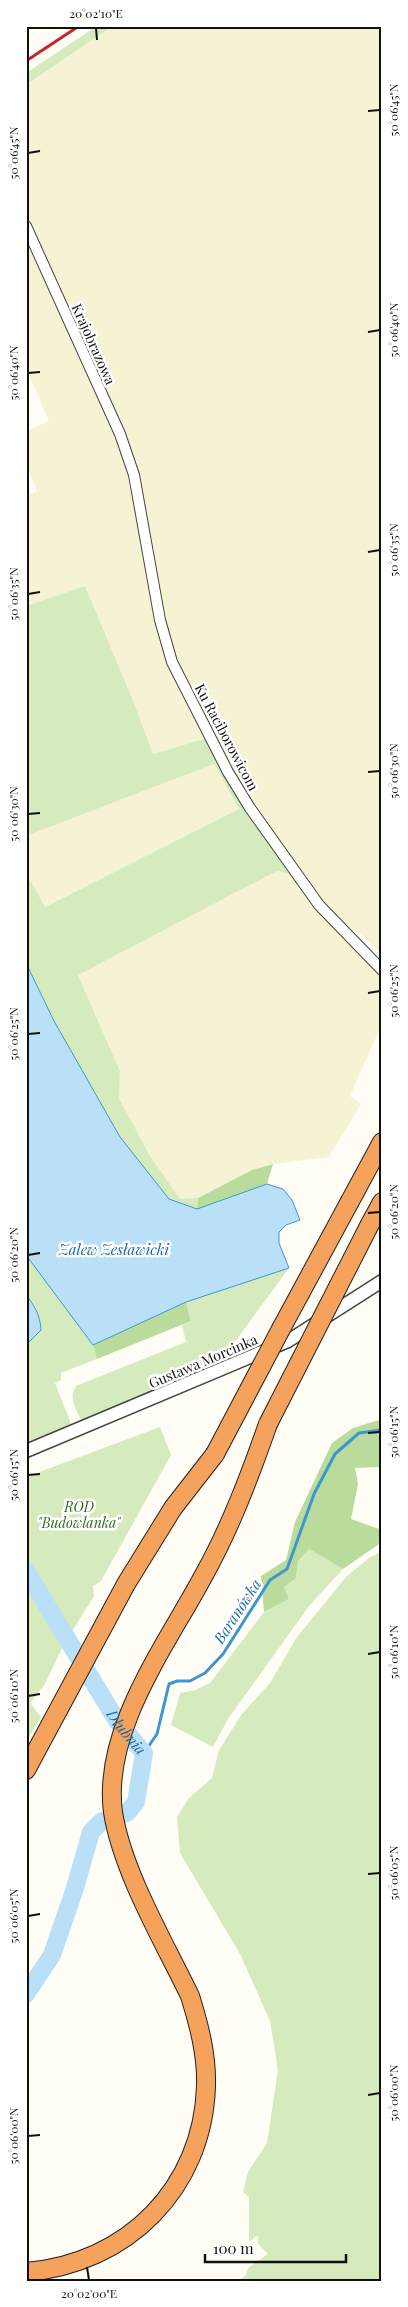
<svg xmlns="http://www.w3.org/2000/svg" width="408" height="2307" font-family="'Playfair Display',serif">
<style>
.farmland{fill:#f6f3d4}
.green{fill:#d5ebbd}
.forest{fill:#b9dc9c}
.water{fill:#b9e0f7;stroke:#3f96cf}
.lines{fill:none;stroke-linecap:round;stroke-linejoin:round}
.stream{stroke:#3f96cf;stroke-width:3}
.river{stroke:#b9e0f7;stroke-width:18}
.minor-casing{stroke:#444;stroke-width:12}
.tertiary-casing{stroke:#444;stroke-width:15}
.motorway-casing{stroke:#222;stroke-width:20}
.minor{stroke:#fff;stroke-width:10}
.tertiary{stroke:#fff;stroke-width:12}
.motorway{stroke:#f5a25d;stroke-width:18}
.rail{stroke:#c4262e;stroke-width:3}
.motorway-bridge-casing{stroke:#222;stroke-width:20;stroke-linecap:butt}
.motorway-bridge{stroke:#f5a25d;stroke-width:18}
.ticks{fill:none;stroke:#111;stroke-width:2}
.labels{text-anchor:middle;dominant-baseline:central;stroke-width:5;stroke-linejoin:round;paint-order:stroke}
.street-label{font-size:14px;fill:#111;stroke:#fff}
.park-label{font-size:14px;font-style:italic;fill:#2f6b1f;stroke:#fff}
.water-label{font-size:15px;font-style:italic;fill:#1768a6;stroke:#fff}
.neatline{fill:none;stroke:#111;stroke-width:2}
.ticks-label{font-size:12px;text-anchor:middle;fill:#111}
</style>
<rect width="100%" height="100%" fill="#fffdf5"/>
<path class="farmland" d="M113 26H382V955L364 937 339 920 312 888 256 806 222 749 191 686 184 675 170 640 132 453 115 409 26 218V85Z
M26 241 114 429 129 482 160 638 175 679 207 738 153 754 134 703 85 586 26 606V484L31 494 37 491 26 464V431L49 421 26 368Z
M214 764 239 809 45 907 26 872V854L29 853 26 836Z
M277 871 293 875 314 905 382 976V1024L350 1096 361 1104 329 1157 273 1164 252 1170 198 1198 180 1200 150 1156 119 1098 120 1071 78 975Z"/>
<path class="green" d="M97 26H113L26 85V73Z
M85 586 134 703 153 754 207 738 293 875 277 871 78 975 120 1071 119 1098 150 1156 180 1199 198 1198 197 1209 169 1199 120 1137 54 1021 26 963V872L45 907 239 809 214 764 26 836V606Z
M26 1255 93 1345 97 1359 61 1373V1380L55 1383 70 1421V1426L26 1443V1345L41 1330 36 1307 26 1295Z
M289 1268 218 1365 84 1421 81 1420C76 1409 68 1397 76 1386L186 1342 182 1325 191 1321 186 1302Z
M160 1427 171 1455 101 1581 93 1586 94 1596 63 1646 45 1684 30 1703 41 1717 26 1742V1477Z
M309 1549 343 1569 309 1606 228 1719 213 1747 171 1725 180 1693 195 1690 210 1683 264 1612 289 1599 283 1587 296 1578 298 1561Z
M382 1551V2281H239L246 2275 248 2268 268 2254 258 2244V2235L249 2242V2197L243 2192 248 2172 267 2143 278 2070 270 2021 240 1954 180 1853 177 1817 189 1798 212 1778 219 1750 242 1714 270 1683 297 1637 347 1576 369 1558Z"/>
<path class="forest" d="M273 1164 267 1184 197 1209 198 1198 252 1170Z
M186 1302 191 1321 97 1359 93 1345Z
M382 1419V1467L355 1468 358 1484 351 1519 382 1530V1542L343 1569 309 1549 298 1561 296 1578 284 1587 289 1599 264 1612 261 1576 286 1560 295 1522 332 1443 353 1428Z"/>
<path class="water" d="M26 963 54 1021 120 1137 169 1199 197 1209 267 1184 283 1189 292 1200 300 1220 286 1225 279 1232V1243L289 1268 186 1302 93 1345 26 1255Z
M26 1295C35 1306 40 1315 41 1330L26 1345Z"/>
<g class="lines">
<path class="stream" d="M144 1753 157 1734 169 1684 177 1681H190L205 1673 223 1654 270 1580 287 1569 314 1494 335 1454 359 1433 382 1430"/>
<path class="river" id="s1" d="M26 1571 117 1721 144 1753 136 1802 127 1813 102 1821 91 1832 75 1888 52 1955 26 1994"/>
<defs>
<path id="minor" d="M26 226 120 434 134 475 160 620 172 662 228 772 250 808 319 905 382 970"/>
<path id="tertiary" d="M26 1451 288 1341 382 1281"/>
<path id="motorway" d="M370 1224 382 1202
M282 1327 382 1142
M26 1770 126 1584 173 1508 215 1454
M26 2272C127 2264 203 2188 206 2086 207 2055 199 2025 190 1996 164 1942 122 1871 113 1812 102 1729 168 1643 205 1573 231 1526 250 1475 268 1424"/>
</defs>
<use href="#minor" class="minor-casing"/>
<use href="#tertiary" class="tertiary-casing"/>
<use href="#motorway" class="motorway-casing"/>
<use href="#minor" class="minor"/>
<use href="#tertiary" class="tertiary"/>
<use href="#motorway" class="motorway"/>
<path class="rail" d="M26 61 79 26"/>
<defs>
<path id="motorway-bridge" d="M268 1424 370 1224
M215 1454 282 1327"/>
</defs>
<use href="#motorway-bridge" class="motorway-bridge-casing"/>
<use href="#motorway-bridge" class="motorway-bridge"/>
</g>
<path class="ticks" d="M96 28 97 40M368 111 380 110M28 153 40 151M368 332 380 330M28 373 40 372M368 552 380 550M28 594 40 592M368 772 380 771M28 814 40 813M368 993 380 991M28 1034 40 1033M368 1213 380 1212M28 1255 40 1253M368 1433 380 1432M28 1475 40 1474M368 1654 380 1652M28 1696 40 1694M368 1874 380 1873M28 1916 40 1914M368 2095 380 2093M28 2136 40 2135M87 2267 89 2280"/>
<g class="labels">
<g class="street-label">
<text transform="translate(94 344) rotate(66)">Krajobrazowa</text>
<text transform="translate(227 737) rotate(62)">Ku Raciborowicom</text>
<text transform="translate(203 1361) rotate(-23)">Gustawa Morcinka</text>
</g>
<g class="park-label">
<text x="79" y="1506">ROD<tspan x="79" dy="16">"Budowlanka"</tspan></text>
</g>
<g class="water-label">
<text x="114" y="1249">Zalew Zesławicki</text>
<text transform="translate(237 1611) rotate(-57)">Baranówka</text>
<text stroke="none"><textPath href="#s1" startOffset="190">Dłubnia</textPath></text>
</g>
</g>
<rect width="408" height="2307" fill="none" stroke="#ffffff" stroke-width="55"/>
<path d="M205 2254v8h141v-8" fill="none" stroke="#111111" stroke-width="2.5"/>
<text x="213" y="2254" font-size="15" fill="#111111" stroke="#ffffff" stroke-width="4" paint-order="stroke">100 m</text>
<rect x="28" y="28" width="352" height="2252" class="neatline"/>
<g class="ticks-label">
<text x="96" y="18">20°02'10"E</text>
<text transform="translate(394 110) rotate(-90)" y="4">50°06'45"N</text>
<text transform="translate(14 153) rotate(-90)" y="4">50°06'45"N</text>
<text transform="translate(394 330) rotate(-90)" y="4">50°06'40"N</text>
<text transform="translate(14 373) rotate(-90)" y="4">50°06'40"N</text>
<text transform="translate(394 550) rotate(-90)" y="4">50°06'35"N</text>
<text transform="translate(14 594) rotate(-90)" y="4">50°06'35"N</text>
<text transform="translate(394 771) rotate(-90)" y="4">50°06'30"N</text>
<text transform="translate(14 814) rotate(-90)" y="4">50°06'30"N</text>
<text transform="translate(394 991) rotate(-90)" y="4">50°06'25"N</text>
<text transform="translate(14 1034) rotate(-90)" y="4">50°06'25"N</text>
<text transform="translate(394 1212) rotate(-90)" y="4">50°06'20"N</text>
<text transform="translate(14 1255) rotate(-90)" y="4">50°06'20"N</text>
<text transform="translate(394 1432) rotate(-90)" y="4">50°06'15"N</text>
<text transform="translate(14 1475) rotate(-90)" y="4">50°06'15"N</text>
<text transform="translate(394 1652) rotate(-90)" y="4">50°06'10"N</text>
<text transform="translate(14 1696) rotate(-90)" y="4">50°06'10"N</text>
<text transform="translate(394 1873) rotate(-90)" y="4">50°06'05"N</text>
<text transform="translate(14 1916) rotate(-90)" y="4">50°06'05"N</text>
<text transform="translate(394 2093) rotate(-90)" y="4">50°06'00"N</text>
<text transform="translate(14 2136) rotate(-90)" y="4">50°06'00"N</text>
<text x="89" y="2298">20°02'00"E</text>
</g>
</svg>
